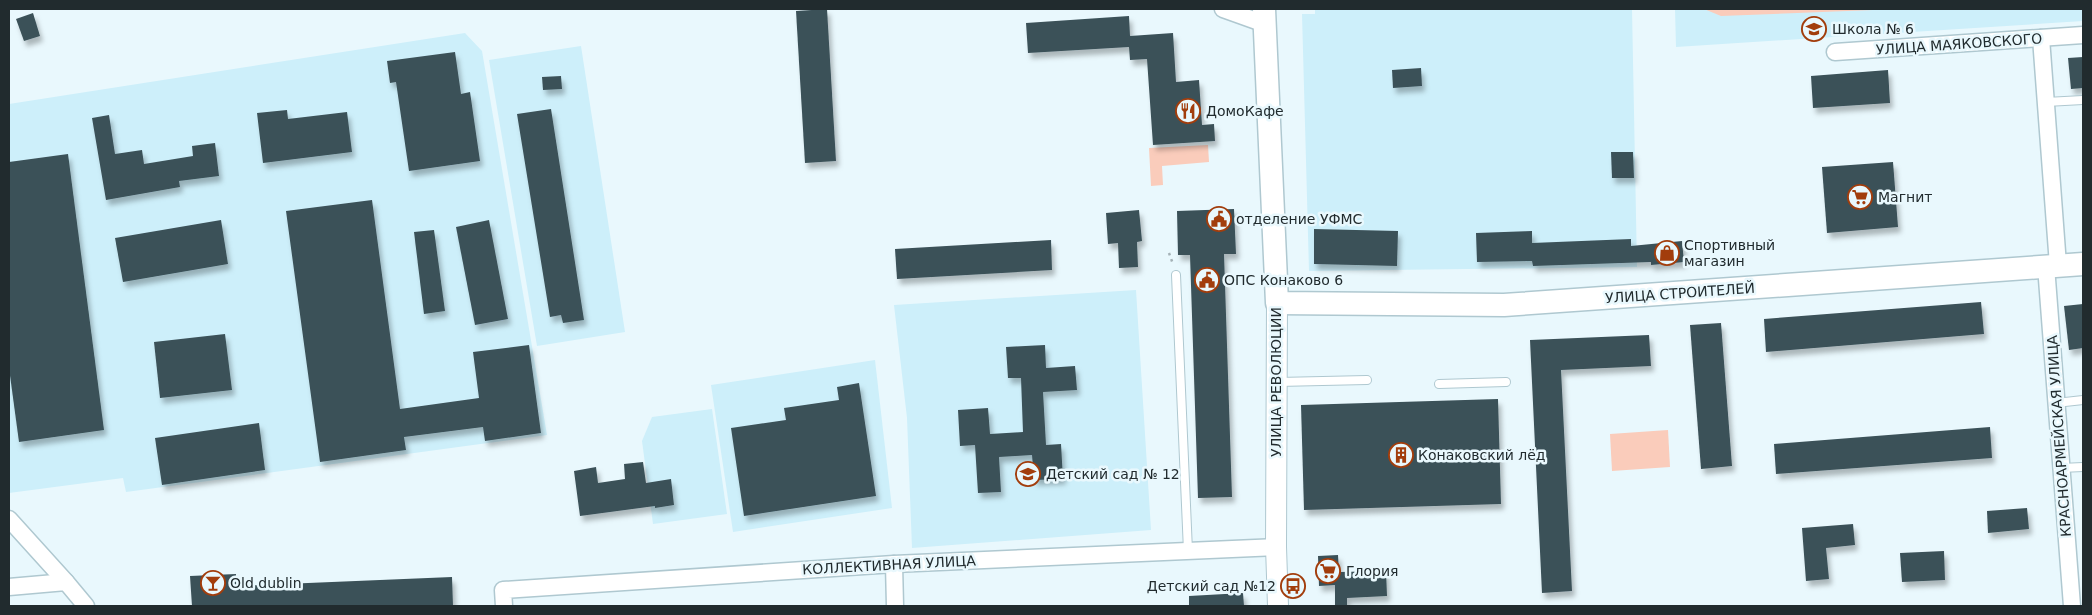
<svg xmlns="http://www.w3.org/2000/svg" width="2092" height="615" font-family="'DejaVu Sans',sans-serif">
<defs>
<filter id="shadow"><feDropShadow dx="3" dy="5.5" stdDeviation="2.5" flood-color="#0004"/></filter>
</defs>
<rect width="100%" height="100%" fill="#e9f8fd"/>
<g fill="#cdeffa">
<path d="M1315,9H1632L1637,267L1309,271L1302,14H1315Z"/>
<path d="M1675,9H2083V21L1676,47Z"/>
<path d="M465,33L482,51L547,435L126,492L123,478L9,493V104Z"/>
<path d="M581,46L625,332L537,346L489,60Z"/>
<path d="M1136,290L1151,530L912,548L907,418L894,305Z"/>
<path d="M875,360L892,508L733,532L711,385Z"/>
<path d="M712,409L727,514L653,524L642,441L652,417Z"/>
</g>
<g fill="#faccbb">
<path d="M1704,9H1898L1721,16Z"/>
<path d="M1208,145L1209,162L1162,166L1163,185L1151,186L1149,148Z"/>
<path d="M1668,430L1670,467L1612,471L1610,434Z"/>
</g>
<g fill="#3b5158" filter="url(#shadow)">
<path d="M827,9L836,161L805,163L796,11Z"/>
<path d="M33,13L40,36L24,41L16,19Z"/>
<path d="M1129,16L1130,36L1173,33L1176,82L1199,80L1202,125L1214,124L1215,141L1153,145L1147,59L1130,60L1129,47L1028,53L1026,23Z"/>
<path d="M455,52L461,94L470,92L480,161L409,171L396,82L390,83L387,61Z"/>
<path d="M2083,57V88L2071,89L2068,58Z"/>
<path d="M1421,68L1422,86L1393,88L1392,70Z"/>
<path d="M1888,70L1890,103L1813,108L1811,76Z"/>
<path d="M561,76L562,89L543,90L542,77Z"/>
<path d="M551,109L584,320L563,323L561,315L550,317L517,114Z"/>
<path d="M287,110L288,119L347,112L352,152L263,163L257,113Z"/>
<path d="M109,115L115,154L142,150L144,164L193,156L192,146L215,143L219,176L179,181L180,187L106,200L92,118Z"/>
<path d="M1611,152H1633L1634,178H1612Z"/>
<path d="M68,154L104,430L19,442L9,368V162Z"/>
<path d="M1893,162L1898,227L1827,233L1822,167Z"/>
<path d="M372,200L400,409L479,398L473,352L529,345L541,433L485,441L483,427L404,437L406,450L320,462L286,211Z"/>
<path d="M1234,209L1236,254H1224L1232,497L1198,498L1190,255H1178L1177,211Z"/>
<path d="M1139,210L1142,241L1137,242L1138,267L1119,268L1118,243L1108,244L1106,213Z"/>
<path d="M221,220L228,264L123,282L115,238Z"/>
<path d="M489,220L508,319L475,325L456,227Z"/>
<path d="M1314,229L1398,231L1397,266L1314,264Z"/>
<path d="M434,230L445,311L424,314L414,232Z"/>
<path d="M1532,231V243L1631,239V246L1682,241L1684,262L1651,265V262L1533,266L1532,261L1477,262L1476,233Z"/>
<path d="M1051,240L1052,270L897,279L895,249Z"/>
<path d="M1981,302L1984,334L1766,352L1764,319Z"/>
<path d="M2083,304V348L2069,350L2064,306Z"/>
<path d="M1721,323L1732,466L1701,469L1690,325Z"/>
<path d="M225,334L232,390L160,398L154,342Z"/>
<path d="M1649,335L1651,366L1561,370L1572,591L1542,593L1530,340Z"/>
<path d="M1045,345L1046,368L1075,366L1077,390L1043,392L1046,445L1061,444L1063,479L1034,480L1032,455L999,457L1001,492L978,493L975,445L960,446L958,410L988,408L990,434L1023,432L1021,378H1008L1006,347Z"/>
<path d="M859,383L876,496L744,516L731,428L786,420L784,408L839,400L837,387Z"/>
<path d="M1498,399L1501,504L1304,510L1301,405Z"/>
<path d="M259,423L265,470L162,485L155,438Z"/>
<path d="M1990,427L1992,458L1776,474L1774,444Z"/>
<path d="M643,462L646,483L671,479L674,505L655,508V506L580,516L574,471L596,467L598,483L625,479L624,464Z"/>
<path d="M2027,508L2029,529L1988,533L1987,511Z"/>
<path d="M1853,524L1855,545L1826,548L1829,579L1806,581L1802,528Z"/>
<path d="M1944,551L1945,580L1902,582L1900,553Z"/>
<path d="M1338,555L1339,572L1386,571L1387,596L1347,598V606H1335V585L1319,586L1318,556Z"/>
<path d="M236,574V586L452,577L453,606H192L190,576Z"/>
<path d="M1243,593L1244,606H1189V596Z"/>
</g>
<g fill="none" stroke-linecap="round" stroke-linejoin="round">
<defs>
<g id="service">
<path d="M2046,102L2083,100"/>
<path d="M1176,275L1188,551"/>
<path d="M1278,382L1367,380"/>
<path d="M1439,384L1506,382"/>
<path d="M2056,403L2083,400"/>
<path d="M2061,468L2083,467"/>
</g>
<g id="minor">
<path d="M1223,9L1265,24"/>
<path d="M2041,38L2058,265"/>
<path d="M1835,52L2083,35"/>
<path d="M2046,266L2072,606"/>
<path d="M9,519L66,582"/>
<path d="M894,564L895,606"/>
<path d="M9,587L66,582L86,606"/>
<path d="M504,606L503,590L894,564L1276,547"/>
</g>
<path id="tertiary" d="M1277,303L1276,547L1278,606"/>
<path id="secondary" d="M1264,9L1277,303L1504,305L2083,264"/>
</defs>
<use href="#service" stroke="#afc8d0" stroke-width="10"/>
<use href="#minor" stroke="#afc8d0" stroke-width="19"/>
<use href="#tertiary" stroke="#afc8d0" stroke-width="22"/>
<use href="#secondary" stroke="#afc8d0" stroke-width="25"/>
<path stroke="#a5b2b7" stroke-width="2.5" stroke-dasharray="2.5 4" stroke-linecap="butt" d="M1169,253L1173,264"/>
<use href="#service" stroke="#fff" stroke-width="8"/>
<use href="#minor" stroke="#fff" stroke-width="16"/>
<use href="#tertiary" stroke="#fff" stroke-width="20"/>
<use href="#secondary" stroke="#fff" stroke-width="22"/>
</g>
<defs>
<symbol id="school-ring" viewBox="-11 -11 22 22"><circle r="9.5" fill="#e9f8fd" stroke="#a23d0c" stroke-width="1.5"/><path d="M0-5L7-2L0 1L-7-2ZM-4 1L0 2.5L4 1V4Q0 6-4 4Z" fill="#a23d0c"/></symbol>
<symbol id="restaurant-ring" viewBox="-11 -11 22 22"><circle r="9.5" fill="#e9f8fd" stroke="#a23d0c" stroke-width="1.5"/><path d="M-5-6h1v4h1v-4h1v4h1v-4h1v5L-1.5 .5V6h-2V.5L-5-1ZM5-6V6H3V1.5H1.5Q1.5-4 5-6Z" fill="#a23d0c"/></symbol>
<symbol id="supermarket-ring" viewBox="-11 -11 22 22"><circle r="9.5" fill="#e9f8fd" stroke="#a23d0c" stroke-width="1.5"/><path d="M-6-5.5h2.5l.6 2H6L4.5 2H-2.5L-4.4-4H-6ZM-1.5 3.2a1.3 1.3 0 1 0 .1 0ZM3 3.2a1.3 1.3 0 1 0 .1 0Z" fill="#a23d0c"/></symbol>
<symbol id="civic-ring" viewBox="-11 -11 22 22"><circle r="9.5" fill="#e9f8fd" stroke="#a23d0c" stroke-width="1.5"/><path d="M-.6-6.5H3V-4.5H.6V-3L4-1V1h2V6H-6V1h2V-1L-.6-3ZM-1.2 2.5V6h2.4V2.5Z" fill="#a23d0c"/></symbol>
<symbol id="shop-ring" viewBox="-11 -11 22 22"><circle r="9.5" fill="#e9f8fd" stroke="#a23d0c" stroke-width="1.5"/><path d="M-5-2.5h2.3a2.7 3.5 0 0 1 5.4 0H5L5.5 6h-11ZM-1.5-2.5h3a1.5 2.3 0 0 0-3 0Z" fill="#a23d0c"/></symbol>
<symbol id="building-ring" viewBox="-11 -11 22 22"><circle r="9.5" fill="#e9f8fd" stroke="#a23d0c" stroke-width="1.5"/><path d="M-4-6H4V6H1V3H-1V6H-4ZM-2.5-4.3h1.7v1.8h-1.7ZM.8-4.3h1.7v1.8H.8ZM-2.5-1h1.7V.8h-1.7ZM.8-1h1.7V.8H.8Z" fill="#a23d0c"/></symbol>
<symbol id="bar-ring" viewBox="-11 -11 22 22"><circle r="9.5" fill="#e9f8fd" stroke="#a23d0c" stroke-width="1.5"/><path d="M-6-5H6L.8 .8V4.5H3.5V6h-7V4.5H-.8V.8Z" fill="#a23d0c"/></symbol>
<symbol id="bus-ring" viewBox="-11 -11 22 22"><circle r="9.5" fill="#e9f8fd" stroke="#a23d0c" stroke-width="1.5"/><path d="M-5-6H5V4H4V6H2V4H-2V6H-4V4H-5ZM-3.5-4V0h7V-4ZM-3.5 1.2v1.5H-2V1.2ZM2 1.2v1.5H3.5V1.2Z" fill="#a23d0c"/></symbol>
</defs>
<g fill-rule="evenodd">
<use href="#school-ring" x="1800" y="15" width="28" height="28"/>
<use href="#restaurant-ring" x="1174" y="97" width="28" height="28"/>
<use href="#supermarket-ring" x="1846" y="183" width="28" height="28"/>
<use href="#civic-ring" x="1205" y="205" width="28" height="28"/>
<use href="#shop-ring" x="1653" y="239" width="28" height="28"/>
<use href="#civic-ring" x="1193" y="266" width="28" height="28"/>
<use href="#building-ring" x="1387" y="441" width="28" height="28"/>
<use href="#school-ring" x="1014" y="460" width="28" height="28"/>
<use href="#supermarket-ring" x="1314" y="557" width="28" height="28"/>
<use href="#bar-ring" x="199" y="569" width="28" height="28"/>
<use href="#bus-ring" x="1279" y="572" width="28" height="28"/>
</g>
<g text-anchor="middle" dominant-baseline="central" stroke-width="5" stroke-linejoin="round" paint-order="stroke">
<g font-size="14" fill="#212b2e" stroke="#e9f8fd" text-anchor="start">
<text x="1832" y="29">Школа № 6</text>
<text x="1206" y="111">ДомоКафе</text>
<text x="1878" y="197">Магнит</text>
<text x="1236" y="219">отделение УФМС</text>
<text x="1684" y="245">Спортивный<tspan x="1684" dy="16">магазин</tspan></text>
<text x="1224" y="280">ОПС Конаково 6</text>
<text x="1418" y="455">Конаковский лёд</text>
<text x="1046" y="474">Детский сад № 12</text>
<text x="1346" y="571">Глория</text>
<text x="230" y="583">Old dublin</text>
<text x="1276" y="586" text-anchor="end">Детский сад №12</text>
</g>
<g font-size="14" fill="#212b2e" stroke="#e9f8fd">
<text transform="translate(1959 44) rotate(-4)">УЛИЦА МАЯКОВСКОГО</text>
<text transform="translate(1680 293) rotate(-4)">УЛИЦА СТРОИТЕЛЕЙ</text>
<text transform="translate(1276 382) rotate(-90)">УЛИЦА РЕВОЛЮЦИИ</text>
<text transform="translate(2059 436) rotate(-94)">КРАСНОАРМЕЙСКАЯ УЛИЦА</text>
<text transform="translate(889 565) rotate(-3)">КОЛЛЕКТИВНАЯ УЛИЦА</text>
</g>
</g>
<rect width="2092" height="615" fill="none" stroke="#212b2e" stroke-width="20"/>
</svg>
